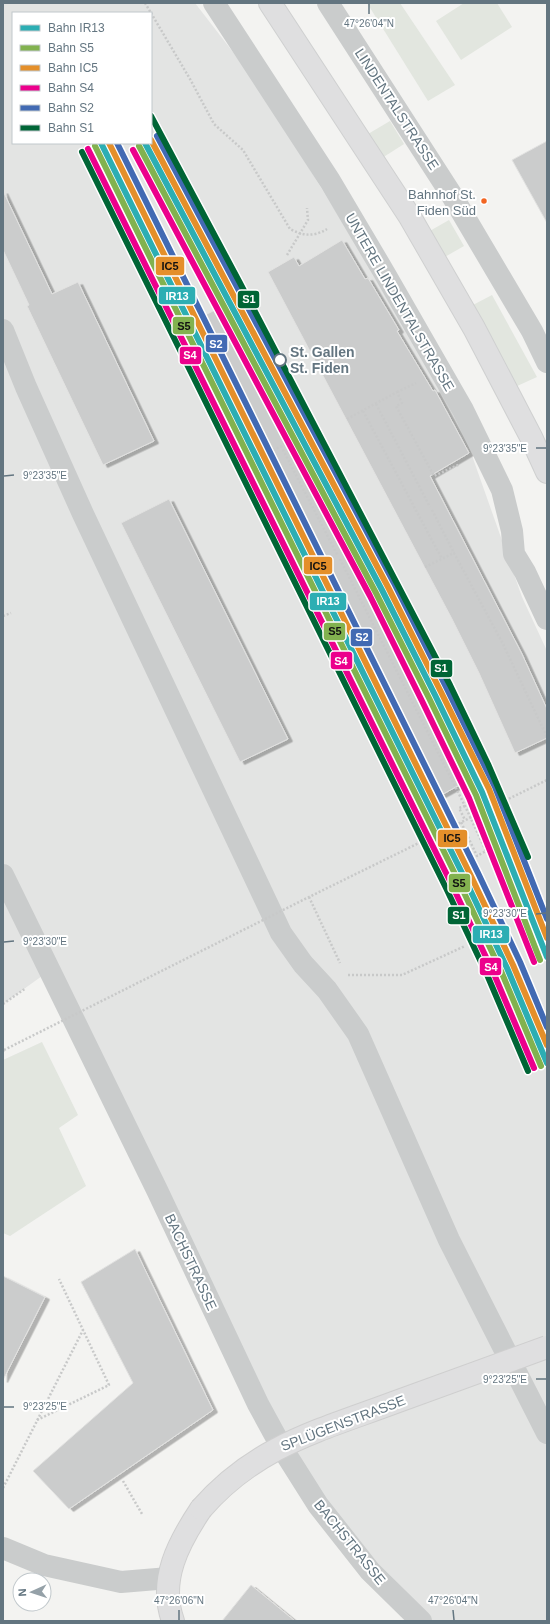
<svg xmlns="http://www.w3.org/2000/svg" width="550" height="1624" font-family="Helvetica,sans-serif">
<defs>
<filter id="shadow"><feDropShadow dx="4.5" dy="2.5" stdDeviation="0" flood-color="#0004"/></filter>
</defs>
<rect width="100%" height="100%" fill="#f3f3f1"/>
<path fill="#e3e4e3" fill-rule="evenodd" d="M3,3H195L253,78L452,399L522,597L547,651V1621H421L318,1505L49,971L3,1004ZM13,13H151V143H13Z"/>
<g fill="#e2e6df">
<path d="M367,3H400L455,85L428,101Z"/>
<path d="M464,3H497L512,27L461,60L436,21Z"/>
<path d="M390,121L404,144L382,158L368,134Z"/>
<path d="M449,220L464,246L443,258L428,232Z"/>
<path d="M492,295L537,377L515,387L471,306Z"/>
<path d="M42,1042L78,1115L59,1128L86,1186L10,1236L3,1233V1060Z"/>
</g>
<g fill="#cbcccc" stroke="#e2e2e1" filter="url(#shadow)">
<path d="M547,141V223L512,160Z"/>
<path d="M3,191L52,294L78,282L154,441L103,465L27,306L29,305L3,250Z"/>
<path d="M342,240L365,279L368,278L399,330L397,331L433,391L435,390L469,453L430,476L522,654L547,709V738L515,753L479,673L452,619L268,272L294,257L299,266Z"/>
<path d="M227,304L465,782L434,799L195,320Z"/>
<path d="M169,499L288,739L240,762L121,523Z"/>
<path d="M135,1249L213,1410L69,1509L33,1471L133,1383L81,1282Z"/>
<path d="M3,1276L45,1297L3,1380Z"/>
<path d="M251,1585L295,1621H222Z"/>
</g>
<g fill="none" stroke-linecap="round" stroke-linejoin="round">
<defs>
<path id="major" d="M173,1621C158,1580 179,1542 201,1509"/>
<path id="highway" d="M270,3L410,217L474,328L531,437L547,472"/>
</defs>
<use href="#major" stroke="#cfcfcf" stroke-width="24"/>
<use href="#highway" stroke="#cfd0d0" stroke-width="24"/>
<g stroke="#c8c9c9" stroke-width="2.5" stroke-dasharray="2 2" stroke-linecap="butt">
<path d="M145,3L151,13"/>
<path d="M151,13L190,79L214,124L243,150L290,229C303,236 314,237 327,229"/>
<path d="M287,255L308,220L307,208"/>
<path d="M397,392L416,383"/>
<path d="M376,404L430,507"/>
<path d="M363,411L442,559"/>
<path d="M347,419L397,392L402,403L396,406L434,476L460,464"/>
<path d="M281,446L338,556"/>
<path d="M266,454L297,438"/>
<path d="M432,510L454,553"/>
<path d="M340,559L465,806L486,851L477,856L461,822"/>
<path d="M425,567L454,553L503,644L547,737"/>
<path d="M3,616L11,613"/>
<path d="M465,806L459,808L465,820"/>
<path d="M309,897L340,963"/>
<path d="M348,975H402L465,946"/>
<path d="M3,1004L26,988"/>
<path d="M3,1051L4,1050"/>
<path d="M37,1420L109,1385L59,1279"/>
<path d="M123,1481L142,1514"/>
<path d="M3,1488L83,1330"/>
</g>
<g stroke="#cacccc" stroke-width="22">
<path d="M214,3L330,181L385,274L463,410L502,490L512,531L514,554L525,572L547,619"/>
<path d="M328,3L451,194L532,331L547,362"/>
<path d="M3,330L26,387L83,514L281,933L303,964L327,990L358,1034L449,1240L547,1433"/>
<path d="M3,875L157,1190L258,1404L282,1448L318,1505L370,1571L421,1621"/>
<path d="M3,1548L44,1565L121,1582L169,1578"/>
</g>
<use href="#major" stroke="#dfdfe0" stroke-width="22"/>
<use href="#highway" stroke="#dfdfe0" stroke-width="22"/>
<defs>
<path id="major-bridge" d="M201,1509C256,1446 318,1431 393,1403C444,1384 496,1366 547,1347"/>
</defs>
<use href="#major-bridge" stroke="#cfcfcf" stroke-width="24" stroke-linecap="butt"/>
<path stroke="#c8c9c9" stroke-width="2.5" stroke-dasharray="2 2" stroke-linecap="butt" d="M4,1050L309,897L547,780"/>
<use href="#major-bridge" stroke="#dfdfe0" stroke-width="22"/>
<defs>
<g id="rail-1">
<path d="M101,143L465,879L507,968L547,1063"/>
<path d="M145,143L382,590L435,695L482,792L547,957"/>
</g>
<g id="rail-2">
<path d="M95,146L459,882L501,971L541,1066"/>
<path d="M139,146L376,593L429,698L476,795L540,960"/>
</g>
<g id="rail-3">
<path d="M151,140L388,587L441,692L489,789L547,938"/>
<path d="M109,143L471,876L513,965L547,1045"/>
</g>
<g id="rail-4">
<path d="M88,149L452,885L494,974L534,1068"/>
<path d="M133,150L370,596L422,701L469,798L534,962"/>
</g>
<g id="rail-5">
<path d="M157,136L394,583L447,689L495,787L547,919"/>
<path d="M117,143L478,873L520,962L547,1027"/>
</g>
<g id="rail-6">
<path d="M151,116L240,283L450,685L488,764L528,857"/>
<path d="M82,152L446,888L488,977L528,1071"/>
</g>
</defs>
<use href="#rail-1" stroke="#fff" stroke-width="9"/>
<use href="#rail-2" stroke="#fff" stroke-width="9"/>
<use href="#rail-3" stroke="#fff" stroke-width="9"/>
<use href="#rail-4" stroke="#fff" stroke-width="9"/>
<use href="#rail-5" stroke="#fff" stroke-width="9"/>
<use href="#rail-6" stroke="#fff" stroke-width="9"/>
<use href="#rail-1" stroke="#2caeb3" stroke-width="6"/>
<use href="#rail-2" stroke="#82b24f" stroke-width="6"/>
<use href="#rail-3" stroke="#e48f2a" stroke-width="6"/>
<use href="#rail-4" stroke="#ec008c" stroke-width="6"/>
<use href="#rail-5" stroke="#426ab3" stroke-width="6"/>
<use href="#rail-6" stroke="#006536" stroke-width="6"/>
</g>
<path fill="none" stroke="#637580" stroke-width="1.5" d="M369,4V14M536,448H546M4,476L14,475M536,914L546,913M4,942L14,941M536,1379H546M4,1407H14M179,1610V1620M453,1610L454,1620"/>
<circle fill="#f26522" stroke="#fff" stroke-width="1.5" cx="484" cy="201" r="3.5"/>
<circle fill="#fff" stroke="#637580" stroke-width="2" cx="280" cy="360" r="6"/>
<g text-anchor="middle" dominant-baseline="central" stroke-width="4" stroke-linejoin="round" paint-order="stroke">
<g font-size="13" fill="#637580" stroke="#fff" text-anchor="end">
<text x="476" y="194">Bahnhof St.<tspan x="476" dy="16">Fiden Süd</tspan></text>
</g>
<g font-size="14" fill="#637580" stroke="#fff">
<text transform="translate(397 109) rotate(57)">LINDENTALSTRASSE</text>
<text transform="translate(400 302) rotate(60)">UNTERE LINDENTALSTRASSE</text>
<text transform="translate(191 1262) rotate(65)">BACHSTRASSE</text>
<text transform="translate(343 1423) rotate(-21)">SPLÜGENSTRASSE</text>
<text transform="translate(350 1542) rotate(51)">BACHSTRASSE</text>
</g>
<g font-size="14" font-weight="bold" fill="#637580" stroke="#fff" text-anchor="start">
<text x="290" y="352">St. Gallen<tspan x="290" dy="16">St. Fiden</tspan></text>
</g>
</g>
<g font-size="10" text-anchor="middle" fill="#637580" stroke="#fff" stroke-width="4" stroke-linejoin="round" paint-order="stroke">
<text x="369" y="27">47°26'04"N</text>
<text x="505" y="452">9°23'35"E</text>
<text x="45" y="479">9°23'35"E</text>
<text x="505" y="917">9°23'30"E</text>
<text x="45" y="945">9°23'30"E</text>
<text x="505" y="1383">9°23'25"E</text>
<text x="45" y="1410">9°23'25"E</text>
<text x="179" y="1604">47°26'06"N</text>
<text x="453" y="1604">47°26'04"N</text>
</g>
<g stroke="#fff" stroke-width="1.5">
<rect x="155" y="256" width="30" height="20" rx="4" fill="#e48f2a"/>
<rect x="158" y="286" width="38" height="19" rx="4" fill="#2caeb3"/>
<rect x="237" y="290" width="23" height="19" rx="4" fill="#006536"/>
<rect x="172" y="316" width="23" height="19" rx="4" fill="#82b24f"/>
<rect x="205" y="334" width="23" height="19" rx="4" fill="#426ab3"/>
<rect x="179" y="346" width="23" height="19" rx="4" fill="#ec008c"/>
<rect x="303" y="556" width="30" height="19" rx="4" fill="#e48f2a"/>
<rect x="309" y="592" width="38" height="19" rx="4" fill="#2caeb3"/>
<rect x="323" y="622" width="23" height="19" rx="4" fill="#82b24f"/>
<rect x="350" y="628" width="23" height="19" rx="4" fill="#426ab3"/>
<rect x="330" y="651" width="23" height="19" rx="4" fill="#ec008c"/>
<rect x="430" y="659" width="23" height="19" rx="4" fill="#006536"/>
<rect x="437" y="829" width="31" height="19" rx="4" fill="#e48f2a"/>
<rect x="448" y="873" width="23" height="20" rx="4" fill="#82b24f"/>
<rect x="447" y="906" width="23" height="19" rx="4" fill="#006536"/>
<rect x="472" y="925" width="38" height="19" rx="4" fill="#2caeb3"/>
<rect x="479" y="957" width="23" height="19" rx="4" fill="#ec008c"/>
</g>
<g font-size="11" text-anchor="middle" font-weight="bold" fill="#fff">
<text x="177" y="300">IR13</text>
<text x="249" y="303">S1</text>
<text x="216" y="348">S2</text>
<text x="190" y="359">S4</text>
<text x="328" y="605">IR13</text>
<text x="362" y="641">S2</text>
<text x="341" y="665">S4</text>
<text x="441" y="672">S1</text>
<text x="459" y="919">S1</text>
<text x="491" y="938">IR13</text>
<text x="491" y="971">S4</text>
</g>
<g font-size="11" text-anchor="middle" font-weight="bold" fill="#111">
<text x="170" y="270">IC5</text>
<text x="184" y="330">S5</text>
<text x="318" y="570">IC5</text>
<text x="335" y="635">S5</text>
<text x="452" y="842">IC5</text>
<text x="459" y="887">S5</text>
</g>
<rect width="550" height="1624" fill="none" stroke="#637580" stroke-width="8"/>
<rect x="12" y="12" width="140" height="132" fill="#ffffff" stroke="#c1c8cc"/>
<rect x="20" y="25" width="20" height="6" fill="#2caeb3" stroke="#c1c8cc"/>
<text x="48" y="32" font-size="12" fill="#637580">Bahn IR13</text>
<rect x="20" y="45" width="20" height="6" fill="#82b24f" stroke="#c1c8cc"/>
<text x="48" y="52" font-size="12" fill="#637580">Bahn S5</text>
<rect x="20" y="65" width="20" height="6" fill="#e48f2a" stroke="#c1c8cc"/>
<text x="48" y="72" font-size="12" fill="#637580">Bahn IC5</text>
<rect x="20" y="85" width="20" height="6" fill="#ec008c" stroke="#c1c8cc"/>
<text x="48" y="92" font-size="12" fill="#637580">Bahn S4</text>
<rect x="20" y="105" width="20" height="6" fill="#426ab3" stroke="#c1c8cc"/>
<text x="48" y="112" font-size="12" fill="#637580">Bahn S2</text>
<rect x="20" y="125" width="20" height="6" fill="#006536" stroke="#c1c8cc"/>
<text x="48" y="132" font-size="12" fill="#637580">Bahn S1</text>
<g transform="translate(32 1592) rotate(267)"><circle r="19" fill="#ffffff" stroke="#c1c8cc"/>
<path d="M0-3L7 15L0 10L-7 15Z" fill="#95a1a8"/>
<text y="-6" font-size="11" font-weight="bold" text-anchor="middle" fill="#637580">N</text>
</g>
</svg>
